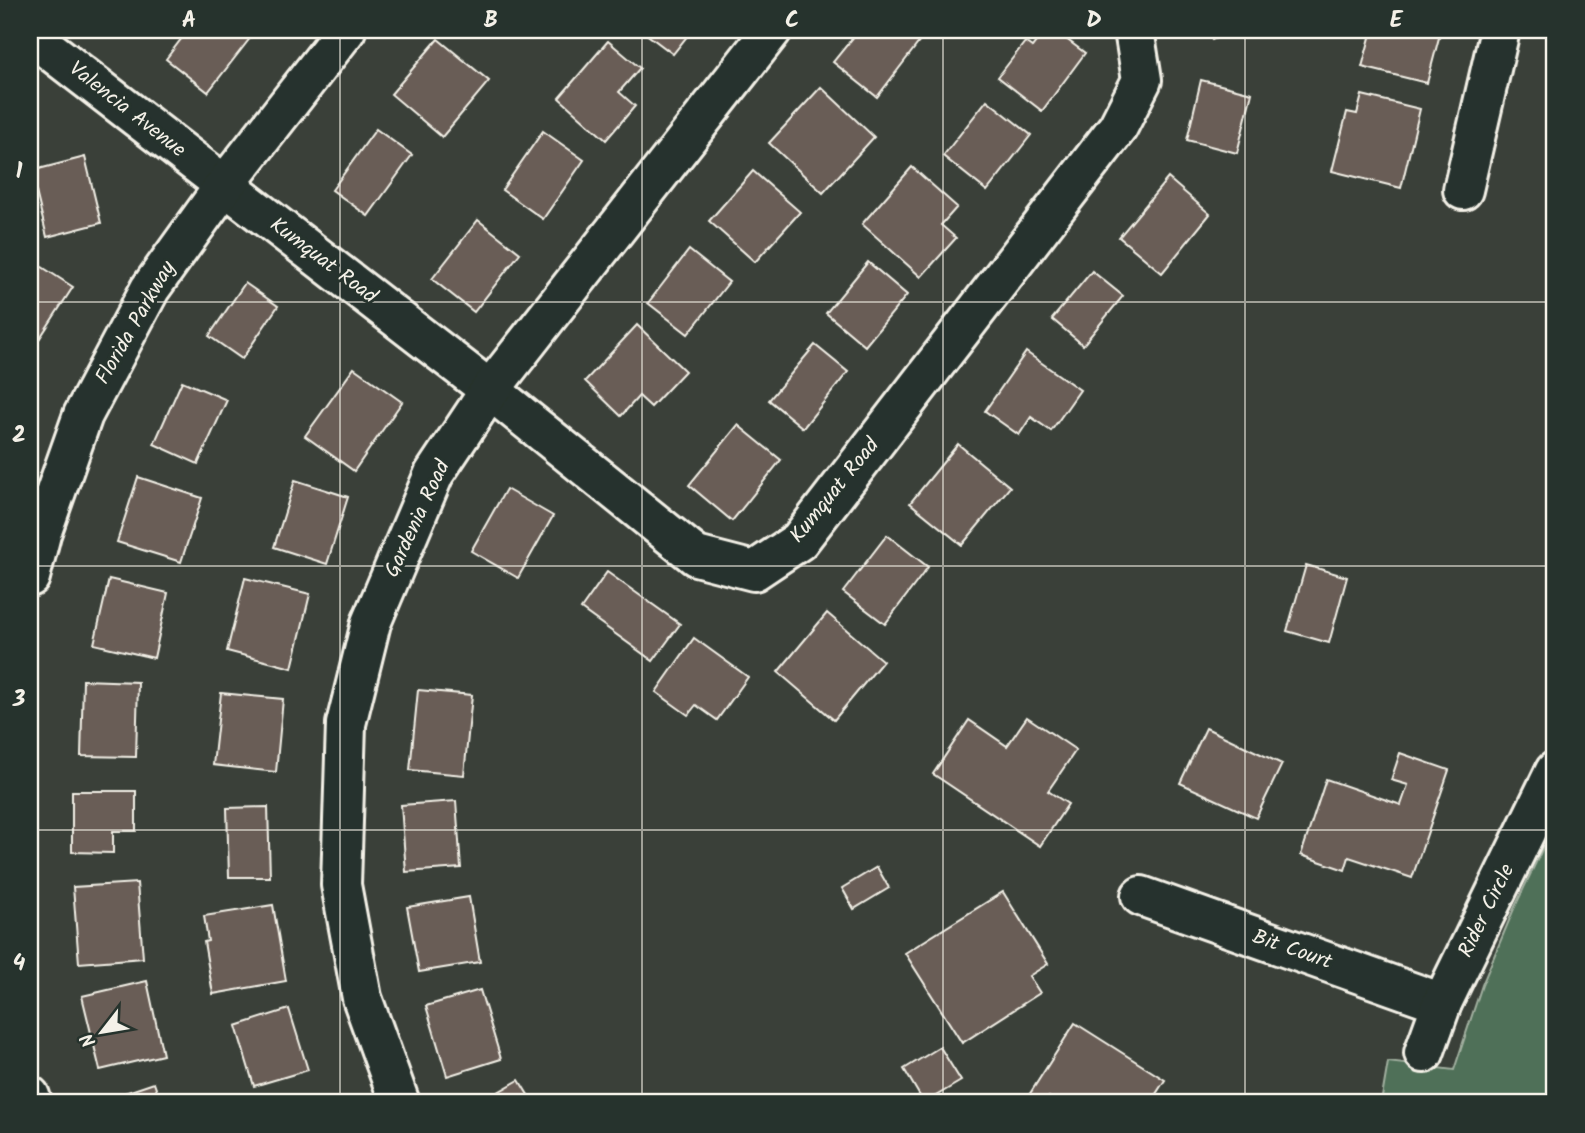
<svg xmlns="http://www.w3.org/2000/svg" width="1585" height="1133" font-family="Kalam,sans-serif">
<rect width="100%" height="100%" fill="#3a4039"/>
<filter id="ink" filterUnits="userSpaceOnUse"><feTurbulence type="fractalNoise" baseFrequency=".0143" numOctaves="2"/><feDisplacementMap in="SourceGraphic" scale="14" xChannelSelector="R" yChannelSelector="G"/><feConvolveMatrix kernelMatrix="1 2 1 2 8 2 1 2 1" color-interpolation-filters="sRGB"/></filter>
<g filter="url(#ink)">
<path fill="#4f6f58" stroke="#a2b0a0" stroke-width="2" d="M1555,822V1103H1381L1388,1062L1454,1070L1482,985L1513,911Z"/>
<g fill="#695d56" stroke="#f4f1e8" stroke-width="2">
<path d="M188,30H242L251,37L208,92L166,59Z"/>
<path d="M641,30H692L673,54Z"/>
<path d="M859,30H914L923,37L877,97L833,62Z"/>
<path d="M1045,30H1054L1085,53L1042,111L998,77L1025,42L1032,47Z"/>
<path d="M1207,30H1234L1212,40Z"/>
<path d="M1372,30H1441L1427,83L1362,67Z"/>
<path d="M438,39L489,81L442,137L391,94Z"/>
<path d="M608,41L640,68L619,92L635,106L606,140L559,98Z"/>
<path d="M1201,80L1252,93L1237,153L1187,140Z"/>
<path d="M821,87L874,137L823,193L769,143Z"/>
<path d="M1362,95L1420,109L1401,188L1332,171L1347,112L1357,114Z"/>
<path d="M987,100L1031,135L987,191L943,156Z"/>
<path d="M376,129L412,155L368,216L332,190Z"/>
<path d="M543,131L584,160L543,219L502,190Z"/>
<path d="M85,157L101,223L47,237L31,171Z"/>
<path d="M912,167L957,207L941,225L956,238L921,277L862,224Z"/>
<path d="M753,171L800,212L755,262L709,221Z"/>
<path d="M1168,178L1210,214L1162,273L1119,237Z"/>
<path d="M478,220L520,253L474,312L432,279Z"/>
<path d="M689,250L729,282L688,334L648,303Z"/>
<path d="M868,262L907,295L865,346L826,313Z"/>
<path d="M36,263L73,287L34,347L30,344V273Z"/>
<path d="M1092,271L1123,296L1083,345L1052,319Z"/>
<path d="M245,283L278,306L242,359L209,336Z"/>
<path d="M637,325L685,371L651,407L639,396L621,416L585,381Z"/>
<path d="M815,345L848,372L803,428L769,400Z"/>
<path d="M1026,352L1080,390L1051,431L1031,417L1019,435L985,411Z"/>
<path d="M354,368L402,402L354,471L305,436Z"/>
<path d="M182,381L227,400L198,464L154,444Z"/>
<path d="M738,425L781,460L732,521L689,485Z"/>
<path d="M958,444L1010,487L962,545L910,503Z"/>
<path d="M138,477L202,498L181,562L117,542Z"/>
<path d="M295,480L348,497L327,564L274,547Z"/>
<path d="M506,489L553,516L518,578L471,551Z"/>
<path d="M887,535L928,567L885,624L843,592Z"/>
<path d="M1306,565L1347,577L1329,643L1287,631Z"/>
<path d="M607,572L680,624L653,661L581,609Z"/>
<path d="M245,578L310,594L292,668L227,651Z"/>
<path d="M109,579L168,593L154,658L94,644Z"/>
<path d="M827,613L883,661L834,720L778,672Z"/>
<path d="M694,638L748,677L717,720L696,705L688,715L656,692Z"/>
<path d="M83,680L138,682L136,757L81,756Z"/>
<path d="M418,690L472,695L464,775L410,770Z"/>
<path d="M221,693L283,699L276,772L213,765Z"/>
<path d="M1027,717L1076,750L1048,791L1068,804L1040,846L933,774L969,720L1007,746Z"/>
<path d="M1206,728L1282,764L1256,818L1180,783Z"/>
<path d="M1400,753L1449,770L1412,878L1349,857L1345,870L1301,855L1326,779L1401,805L1408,785L1391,780Z"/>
<path d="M72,791H136V831H113V853L72,852Z"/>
<path d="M456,801L461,868L406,872L401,805Z"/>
<path d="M268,807L270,877H229L227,808Z"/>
<path d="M877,867L889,888L854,909L842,888Z"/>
<path d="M137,883L143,958L79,963L73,887Z"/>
<path d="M1003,892L1048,964L1029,976L1040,993L962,1043L905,953Z"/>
<path d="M469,897L480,962L419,972L407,907Z"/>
<path d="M273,905L286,981L213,994L204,942L208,941L204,916Z"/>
<path d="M147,981L163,1055L100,1070L82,996Z"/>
<path d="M480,990L501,1059L447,1076L426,1006Z"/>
<path d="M289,1009L308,1070L254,1086L236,1026Z"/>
<path d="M1075,1023L1165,1080L1150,1103H1059L1049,1097L1045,1103H1024Z"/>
<path d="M940,1047L961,1081L924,1103L904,1069Z"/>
<path d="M519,1080L533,1103H479Z"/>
<path d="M154,1083L161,1103H108L107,1099Z"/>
</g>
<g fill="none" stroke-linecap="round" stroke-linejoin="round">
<defs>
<g id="minor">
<path d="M30,35L490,390L696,556L754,571L799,541L1118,127L1142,80L1134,30"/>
<path d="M1463,190L1500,30"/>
<path d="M30,577L41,534L83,415L150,289L224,186L346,30"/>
<path d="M1141,896L1442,1003"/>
<path d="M1424,1053L1442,1003L1555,771"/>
<path d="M30,1096L32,1103"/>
<path d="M400,1103L362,998L341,885L346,724L371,623L434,474L490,390L772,30"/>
</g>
</defs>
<use href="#minor" stroke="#f4f1e8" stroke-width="44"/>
<use href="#minor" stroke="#26332d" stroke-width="38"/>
</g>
</g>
<path fill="none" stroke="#f4f1e8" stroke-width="2" stroke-opacity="0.55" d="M340,30V1103M642,30V1103M943,30V1103M1245,30V1103M30,302H1555M30,566H1555M30,830H1555"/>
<g text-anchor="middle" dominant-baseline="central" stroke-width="6" stroke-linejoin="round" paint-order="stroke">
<g font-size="21" fill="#f4f1e8" stroke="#26332d">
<text transform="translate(127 110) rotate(38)">Valencia Avenue</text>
<text transform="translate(323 261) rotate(37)">Kumquat Road</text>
<text transform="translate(136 323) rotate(-60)">Florida Parkway</text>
<text transform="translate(835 491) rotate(-51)">Kumquat Road</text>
<text transform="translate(418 519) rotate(-65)">Gardenia Road</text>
<text transform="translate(1487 911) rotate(-64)">Rider Circle</text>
<text transform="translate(1292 950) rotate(19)">Bit Court</text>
</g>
</g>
<rect width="1585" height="1133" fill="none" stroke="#26332d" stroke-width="77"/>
<g transform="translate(102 1032) rotate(239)" stroke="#26332d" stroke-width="5" paint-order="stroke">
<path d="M0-5L12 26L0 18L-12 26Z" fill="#f4f1e8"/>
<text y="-10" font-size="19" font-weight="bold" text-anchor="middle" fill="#f4f1e8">N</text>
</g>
<rect x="38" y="38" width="1508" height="1056" fill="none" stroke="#f4f1e8" stroke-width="2.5"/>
<g font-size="23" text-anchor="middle" font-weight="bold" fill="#f4f1e8">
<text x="189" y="27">A</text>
<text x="491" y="27">B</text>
<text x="792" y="27">C</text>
<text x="1094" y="27">D</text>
<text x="1396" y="27">E</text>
<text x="19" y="178">1</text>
<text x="19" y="442">2</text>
<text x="19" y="706">3</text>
<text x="19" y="970">4</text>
</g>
</svg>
